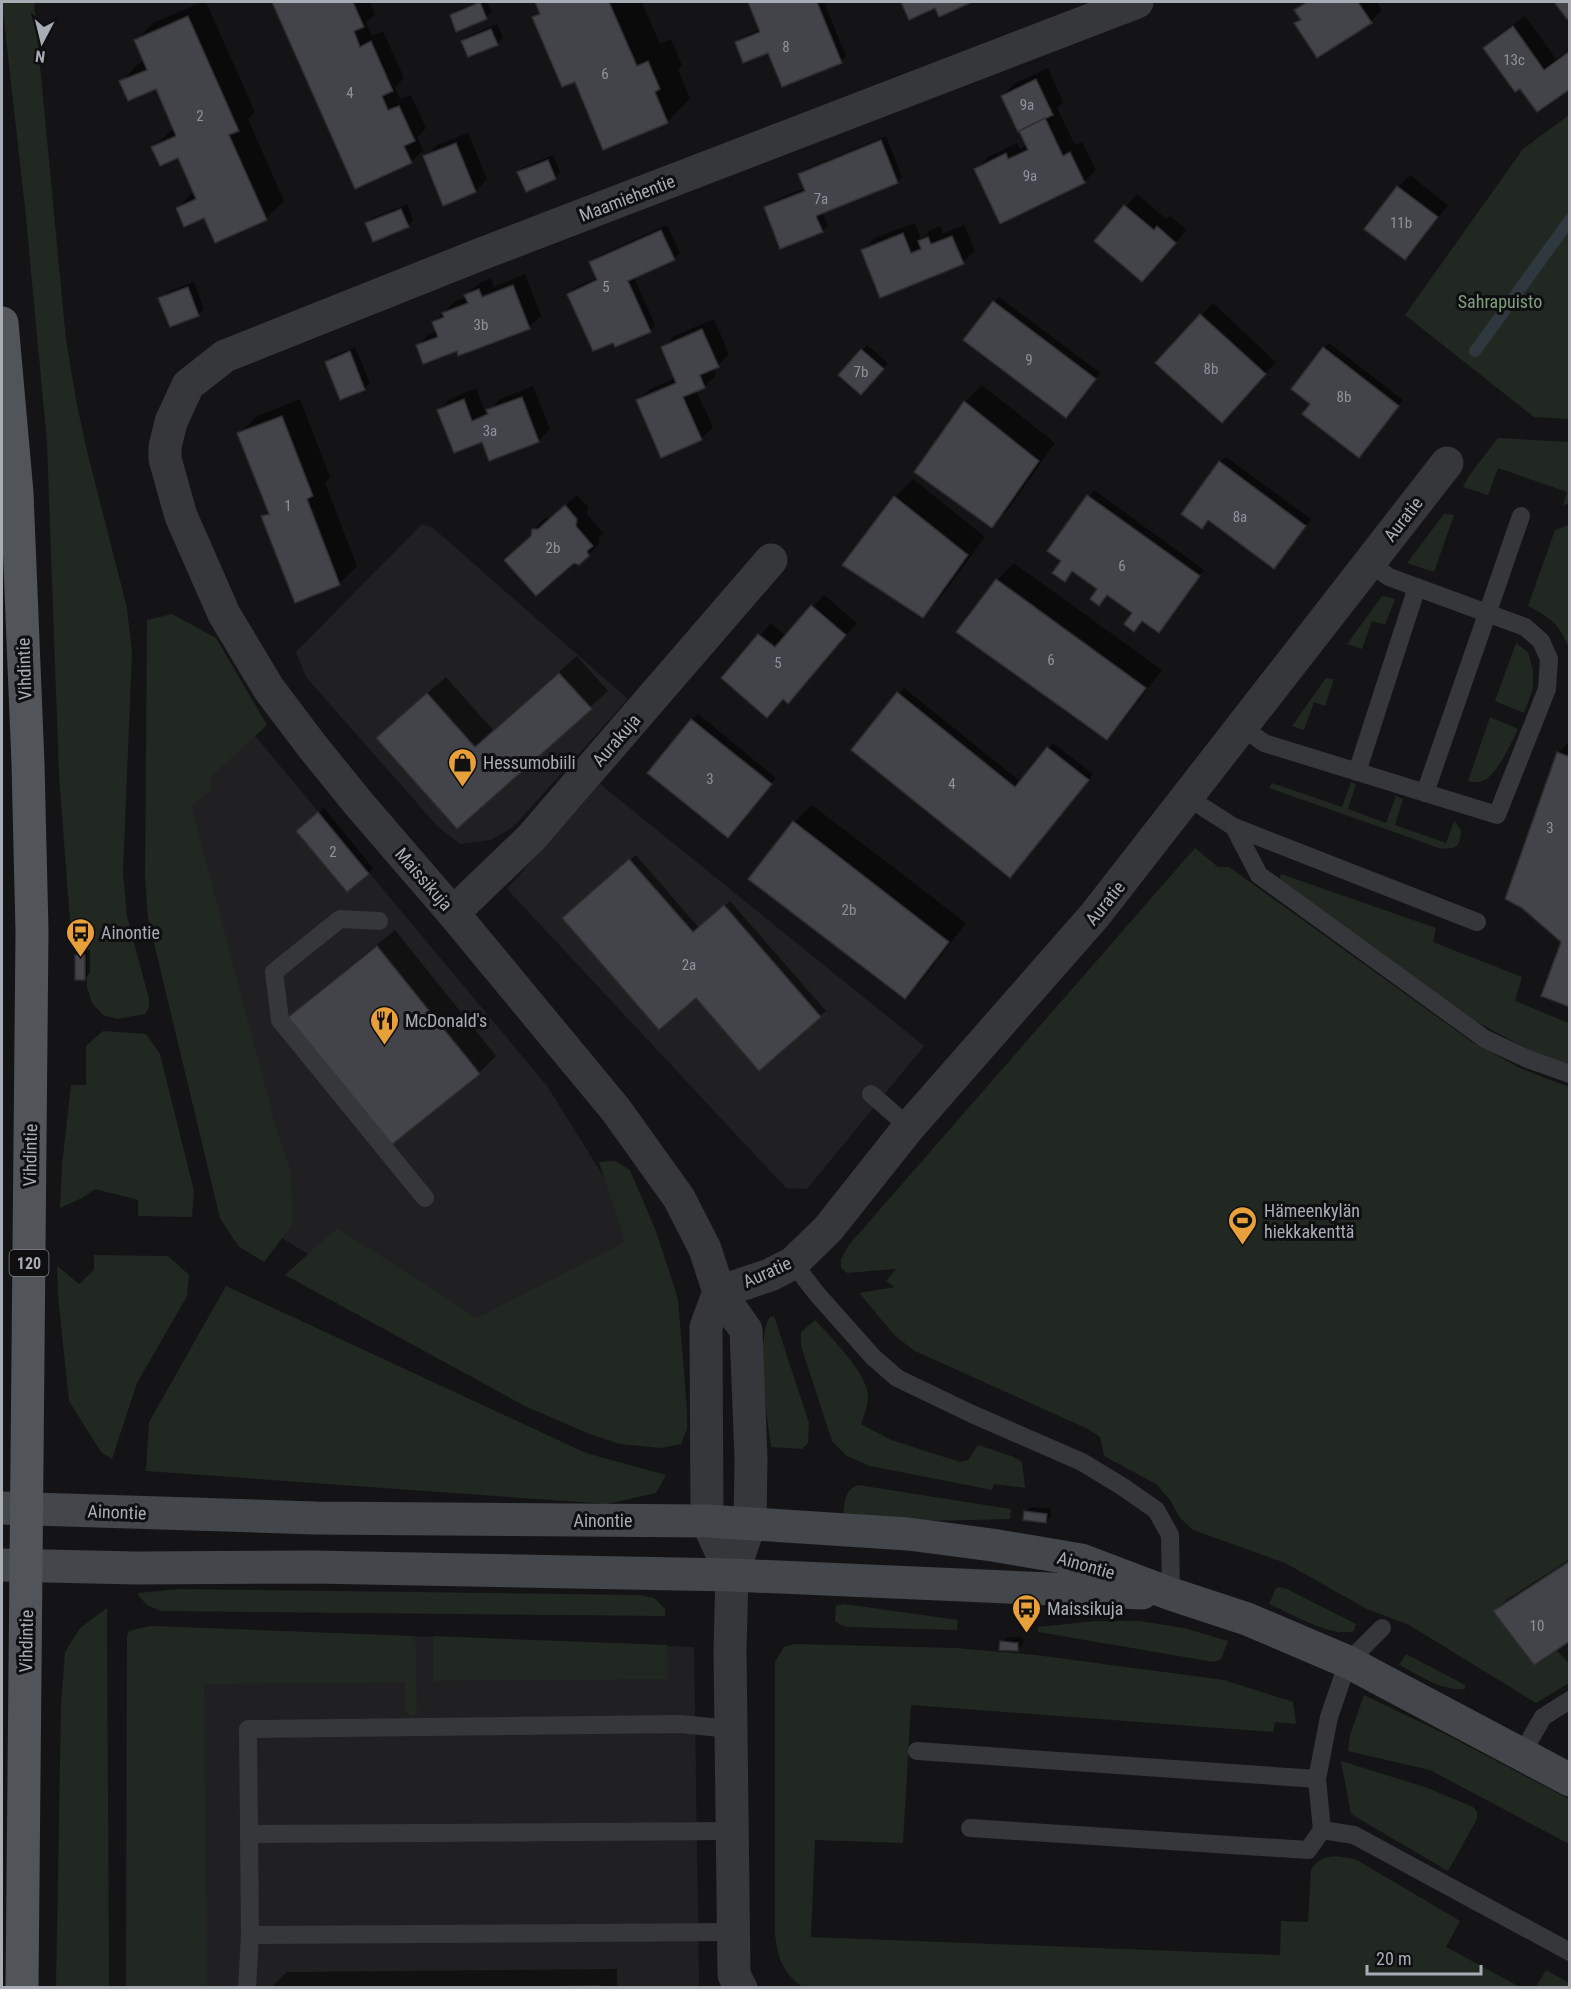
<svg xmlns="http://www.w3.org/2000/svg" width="1571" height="1989" font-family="'Roboto Condensed',sans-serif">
<rect width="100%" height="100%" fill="#141416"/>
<g fill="#202023">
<path d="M422,524L433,528L628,699L513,827L491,840L460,844L438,827L306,677L296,652Z"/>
<path d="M161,623L547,1086L620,1203L656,1317L555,1404L275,1234L162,870Z"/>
<path d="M600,784L924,1046L807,1189L786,1188L507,889Z"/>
<path d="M150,1626L694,1647L699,1987H135L129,1631Z"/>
</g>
<g fill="#202821">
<path d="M2,2H34L66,340L77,405L87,451L127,608L132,653L123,873L127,916L149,999V1007L145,1014L117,1019L103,1015L92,1003L87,987V949L72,948L59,775L47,443L26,217Z"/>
<path d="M1569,115V419L1534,417L1405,315L1523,149Z"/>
<path d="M1498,438L1569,442V504L1563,505L1567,492L1498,468L1488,495L1463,487L1468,477Z"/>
<path d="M1444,514L1454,515L1434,572L1407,563Z"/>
<path d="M1569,525H1570L1569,648C1559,624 1551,618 1528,606L1555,530Z"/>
<path d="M1382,596L1395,599L1385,625L1372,621L1362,649L1347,644Z"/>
<path d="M172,614L216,638L267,725L210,778L211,790L191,805L276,1128L290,1168L293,1224L264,1262L238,1246L220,1218L148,918L145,879L147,620Z"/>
<path d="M1516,643L1528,652L1533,670V688L1524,713L1495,701Z"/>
<path d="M1326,678L1334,679L1325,706L1314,702L1304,730L1292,726Z"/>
<path d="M1490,717L1518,729C1511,743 1497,776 1482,781C1477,783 1473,782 1468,781Z"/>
<path d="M1351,782L1356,784L1348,809L1386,823L1396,796L1403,799L1395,825L1446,843L1454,821L1461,830C1460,847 1457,850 1439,848L1269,788L1272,783L1342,807Z"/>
<path d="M1195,848L1218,867H1229L1472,1042L1522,1069L1569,1087V1561L1493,1611L1533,1665L1556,1650L1569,1663V1683L1536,1703L1409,1625L1367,1609L1285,1563L1193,1530L1180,1518L1170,1500L1156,1484L1104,1456L1100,1437L1088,1429L915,1351L895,1336L859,1293L895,1287L886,1281L896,1269L847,1273L841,1268V1259L848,1246Z"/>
<path d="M1281,874L1436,928L1433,942L1522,977L1515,1001L1569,1023V1067L1544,1058L1458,1012L1279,882Z"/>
<path d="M103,1031L146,1034L160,1054L194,1191L192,1217L138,1216V1200L95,1189L82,1198L60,1208L62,1165L71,1085H86V1046Z"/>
<path d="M615,1161L630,1170L656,1231L678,1299L687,1409V1429L681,1444L661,1448L620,1444L587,1433L525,1406L285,1275L337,1228L477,1318L625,1242L599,1162Z"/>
<path d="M94,1255L168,1256L189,1275L187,1296L137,1383L112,1459L101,1452L69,1401L58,1296L57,1266L79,1284L94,1270Z"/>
<path d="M226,1286L586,1453L666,1475L656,1493L607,1504L146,1471L149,1422Z"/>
<path d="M774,1316L809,1423L808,1443L802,1449L771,1447C767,1416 756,1345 769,1318Z"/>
<path d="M815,1320C830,1336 869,1375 868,1397C868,1406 864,1415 861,1424L891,1440L960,1462L968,1460L978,1445L1014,1457L1022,1462L1025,1488L994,1484L992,1490L870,1466L847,1456L832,1441L801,1346V1332Z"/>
<path d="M858,1485L1011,1509L1010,1519L882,1522L843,1518C845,1504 843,1491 858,1485Z"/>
<path d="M1278,1587L1287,1589L1356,1624L1354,1631C1331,1638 1291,1613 1269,1604L1275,1590Z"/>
<path d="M178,1589L639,1595L654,1598L665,1609V1616L161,1611L147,1605L138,1595L139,1593Z"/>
<path d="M844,1604L958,1620L957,1630L848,1627L841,1625L835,1621L836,1606Z"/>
<path d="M107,1608L109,1987H56L61,1706L65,1652L80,1628Z"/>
<path d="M1095,1621H1139L1184,1628L1228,1641L1221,1659L1214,1662L1038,1632V1627Z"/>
<path d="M150,1626L412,1636L416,1644L417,1712L413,1716L406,1713L405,1682L204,1684L207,1987H126L127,1637L129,1631Z"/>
<path d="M433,1636L667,1645L668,1679L433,1681Z"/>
<path d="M795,1644L956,1648L1036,1655L1224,1680L1293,1702L1296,1724L1275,1722L1273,1732L911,1705L903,1843L815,1840L811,1937L1280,1955L1281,1921L1308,1922L1311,1870C1322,1852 1339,1855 1357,1860L1460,1921L1446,1947L1520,1987H802C782,1971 778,1959 775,1934V1662L784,1647Z"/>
<path d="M1406,1654L1465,1685V1689C1441,1691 1419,1675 1399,1665Z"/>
<path d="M1364,1695L1445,1734L1569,1799V1844L1430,1770L1348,1751L1350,1735Z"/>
<path d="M1341,1761L1425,1787L1473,1807L1477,1812V1819L1448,1871L1351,1814Z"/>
<path d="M1546,1970L1569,1983V1987H1523H1536Z"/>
</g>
<g fill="#0007">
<path d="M202,2H206L255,112L248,119L284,201L266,218L205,216L177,208L194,191L178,156L153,147L174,128L156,87L121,82L138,64L145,61L136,41L153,23Z"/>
<path d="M274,2H370L375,14L366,22L372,36L383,31L404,78L395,87L400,99L411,95L426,128L417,137L423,150L411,162L356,187Z"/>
<path d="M477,2H487L492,12L486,17L451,15L457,10Z"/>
<path d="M537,2H642L660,44L671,39L682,65L678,69L690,99L667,122L575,80L534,18L541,11Z"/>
<path d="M749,2H824L846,56L841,62L769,51L736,42L742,37L761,29Z"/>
<path d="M903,2H969L940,15L936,6L910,18Z"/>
<path d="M1305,2H1377L1382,10L1371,21L1296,23L1302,18L1296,10Z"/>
<path d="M1525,16L1556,59L1570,50V87H1521L1485,48L1496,37Z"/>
<path d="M497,24L503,38L497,44L469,55L463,41L468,36Z"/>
<path d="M1048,68L1063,102L1057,108L1075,145L1082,142L1096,170L1084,182L976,169L988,157L1017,143L1020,149L1027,145L1002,96L1014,84Z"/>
<path d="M468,133L487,179L476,191L425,157L437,145Z"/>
<path d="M886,136L902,177L897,182L822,212L828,226L822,231L765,208L771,202L805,188L800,174L805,169Z"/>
<path d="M553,155L560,172L555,178L519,173L524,167Z"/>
<path d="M1410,175L1448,205L1416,247L1405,258L1398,187Z"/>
<path d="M1137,194L1166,219L1170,216L1187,230L1142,280L1096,241Z"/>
<path d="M407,204L413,220L408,226L367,224L372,218Z"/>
<path d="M915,223L921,239L931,230L940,226L943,234L964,225L975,251L963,262L863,250L875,238Z"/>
<path d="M667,225L680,253L674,258L634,277L655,325L650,331L569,294L574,288L597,278L591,263L596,257Z"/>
<path d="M525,274L541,316L529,327L457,349L417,346L429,334L437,331L434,322L455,301L467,297L466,295L478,284L491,278L494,287Z"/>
<path d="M194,282L204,309L199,314L171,325L160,299L166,293Z"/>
<path d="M999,297L1100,373L1071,411L994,302Z"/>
<path d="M1213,303L1276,362L1233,409L1157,363Z"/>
<path d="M714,319L729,354L718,366L713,368L716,375L704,387L696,390L713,427L701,439L638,401L650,389L675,378L663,348L674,336Z"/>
<path d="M1329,343L1403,400L1365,451L1312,404L1324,348Z"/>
<path d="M867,345L888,363L867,387L862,350Z"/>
<path d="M355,347L370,383L364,389L326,362L332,356Z"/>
<path d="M982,385L1055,443L1009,508L992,526L965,402Z"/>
<path d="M533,386L550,429L538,441L482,440L439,410L450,399L476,388L484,410L492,407L500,399Z"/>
<path d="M300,399L330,477L325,483L357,566L339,584L263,516L269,511L239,434L257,416Z"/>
<path d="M1226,457L1311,519L1274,567L1209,519L1202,527L1220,462Z"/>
<path d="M913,479L985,537L940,598L922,616L895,497Z"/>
<path d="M1094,490L1204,570L1159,631L1143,620L1134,630V612L1108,594L1099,604V589L1073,570L1065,580L1063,561L1049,551Z"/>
<path d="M577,495L588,507L587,514L603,533L598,538L600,543L588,555L517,548L532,535L533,530L545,518H551Z"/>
<path d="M1014,563L1162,670L1124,720L1106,738L997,580Z"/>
<path d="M824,595L857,623L799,690L784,698L767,716L723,678L771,623L786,636Z"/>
<path d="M577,656L608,691L457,827L396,721L446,677L493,730Z"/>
<path d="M904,688L1021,782L1053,743L1093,774L1015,871L898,693Z"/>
<path d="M698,714L776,778L733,831L649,773Z"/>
<path d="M1570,741V1005L1563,942L1558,753Z"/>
<path d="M812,805L966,923L922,980L904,997L794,822Z"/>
<path d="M324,808L373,868L368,873L304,825Z"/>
<path d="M636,855L699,928L730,901L826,1011L820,1016L696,996L569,912Z"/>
<path d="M395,930L496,1056L479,1073L289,1018L307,1001Z"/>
<path d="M82,950H90V973L84,979L76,956Z"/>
<path d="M1031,1507L1051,1509V1516L1045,1522L1025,1512Z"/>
<path d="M1570,1559V1639L1495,1611L1506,1600Z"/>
<path d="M1007,1637L1023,1638V1644L1017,1650L1001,1642Z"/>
<path d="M617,1969V1988H271L287,1972Z"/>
</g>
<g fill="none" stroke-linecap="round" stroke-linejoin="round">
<path stroke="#2e383e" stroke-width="12" d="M1475,351L1570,220"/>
</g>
<g fill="#434449" stroke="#2e2e32" stroke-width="1.5">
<path d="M272,2H353L364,27L354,31L360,47L371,41L393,91L382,96L388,110L399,106L415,141L404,146L412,163L355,189Z"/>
<path d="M480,2L487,19L456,32L450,15Z"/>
<path d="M535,2H609L637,66L648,61L660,89L655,92L668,123L603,150L575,82L562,87L532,17L540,14Z"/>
<path d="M748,2H817L842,63L782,87L768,53L743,63L735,42L760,32Z"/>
<path d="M901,2H969L970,3L939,17L935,8L909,20Z"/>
<path d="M1307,2H1358L1372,23L1317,58L1294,23L1301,20L1294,10Z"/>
<path d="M1554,2H1570V17L1567,19Z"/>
<path d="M188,16L239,131L229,135L267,220L215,243L204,218L184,227L176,208L196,199L178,158L160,166L151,147L176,136L156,89L128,101L119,81L147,70L134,40Z"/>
<path d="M1513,26L1544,70L1570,51V89L1537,112L1520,89L1515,92L1483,48Z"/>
<path d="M491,29L498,45L468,57L461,41Z"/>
<path d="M1036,79L1053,115L1018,132L1001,96Z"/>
<path d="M1045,118L1063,156L1070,152L1085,183L1000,224L974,169L1006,153L1008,159L1028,150L1019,131Z"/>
<path d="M881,140L898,183L816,216L823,232L780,249L764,207L805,191L798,174Z"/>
<path d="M456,143L476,192L443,206L423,156Z"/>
<path d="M548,160L556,179L526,192L517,172Z"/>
<path d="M1397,186L1438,217L1405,260L1364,229Z"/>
<path d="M1124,205L1154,230L1157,226L1176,243L1142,282L1094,241Z"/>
<path d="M401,209L409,227L373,242L365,223Z"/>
<path d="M661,230L675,260L628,281L651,332L615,347L613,343L593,351L567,294L597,280L589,262Z"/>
<path d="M903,233L911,253L921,249L918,241L928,237L931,244L952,236L964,264L880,298L861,250Z"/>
<path d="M513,285L530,329L458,356L457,351L423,364L416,345L438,337L432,322L444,317L442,313L468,303L464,295L479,289L482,297Z"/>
<path d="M188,287L199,316L170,327L158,298Z"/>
<path d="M993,301L1096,379L1066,418L963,340Z"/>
<path d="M1200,314L1266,374L1222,423L1155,363Z"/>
<path d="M702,329L719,367L700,375L705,388L683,397L702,440L661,458L636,400L676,383L661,347Z"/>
<path d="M1323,347L1399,406L1359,458L1302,414L1310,404L1291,389Z"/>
<path d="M861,349L884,369L861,395L838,375Z"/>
<path d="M350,351L365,390L340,400L325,362Z"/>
<path d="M522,397L539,442L489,461L482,442L454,453L437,410L464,399L472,421L488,414L486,410Z"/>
<path d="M964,401L1039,461L992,528L914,472Z"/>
<path d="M282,416L313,496L307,499L340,585L295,603L261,516L269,514L237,433Z"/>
<path d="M1219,461L1306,526L1274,569L1208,520L1202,529L1181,514Z"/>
<path d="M1087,495L1200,576L1159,633L1142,621L1134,632L1124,624L1132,613L1107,595L1099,606L1090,599L1097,589L1072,571L1065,582L1052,573L1061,561L1047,551Z"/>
<path d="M894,496L968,555L923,618L842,565Z"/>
<path d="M565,505L577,519L576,526L593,546L587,551L589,556L579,565L574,563L536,596L504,560L531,536L532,529H538Z"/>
<path d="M996,579L1146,688L1107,740L956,632Z"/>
<path d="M811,605L846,635L788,704L783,699L767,718L721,678L758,634L775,647Z"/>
<path d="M559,673L592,709L457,829L376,738L427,693L475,747Z"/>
<path d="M897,692L1015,787L1047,747L1089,780L1010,878L851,750Z"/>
<path d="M691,719L772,784L728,838L647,773Z"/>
<path d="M1557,752L1570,757V1007L1541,996L1561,942L1522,908L1505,899Z"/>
<path d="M318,812L369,874L347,892L296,831Z"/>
<path d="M793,821L949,942L905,999L748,879Z"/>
<path d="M629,859L693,932L724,905L821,1017L759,1071L696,998L659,1030L562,918Z"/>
<path d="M377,946L480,1074L390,1146L287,1018Z"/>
<rect x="75" y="955" width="10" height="25"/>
<path d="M1024,1511L1047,1514L1046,1523L1023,1520Z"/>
<path d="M1570,1561V1641L1534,1665L1493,1611Z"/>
<path d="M1000,1641L1018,1643V1651L999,1650Z"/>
<path d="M600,1986V1988H477Z"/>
</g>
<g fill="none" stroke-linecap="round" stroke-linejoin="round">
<g stroke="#35373b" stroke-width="18">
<path d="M1242,727L1264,743L1497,815L1547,689L1549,659L1541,641L1525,627L1389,577L1370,563"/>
<path d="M1357,772L1417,587"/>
<path d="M1425,793L1521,516"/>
<path d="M1187,797L1234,827"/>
<path d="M379,921L340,919L274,972L280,1020L425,1198"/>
<path d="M1477,922L1234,827L1259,875L1485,1039L1528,1059L1570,1074"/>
<path d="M871,1094L909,1127"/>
<path d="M793,1263L817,1294L873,1357L897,1378L972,1414L1082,1462L1123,1487L1156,1510L1170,1535L1171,1594"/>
<path d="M731,1729L680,1724L248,1729L250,1935L733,1932"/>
<path d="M917,1751L1317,1779"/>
<path d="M1521,1755L1543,1717L1570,1700"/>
<path d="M970,1828L1308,1850L1322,1830L1317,1779L1329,1717L1348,1662L1382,1628"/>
<path d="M1322,1830L1354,1835L1570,1952"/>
<path d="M249,1834L732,1831"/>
<path d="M247,1988L250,1935"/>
</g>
<g stroke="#35373b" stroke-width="33">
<path d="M453,913L531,838L771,560"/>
<path d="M719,1292L770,1275L793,1263L828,1229L909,1127L1095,915L1447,463"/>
<path d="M719,1292L706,1327L707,1521L732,1575"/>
<path d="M741,1988L734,1975L730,1649L732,1575L750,1523L751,1458L746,1330L719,1292L705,1249L679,1198L616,1110L453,913L359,804L312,746L269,689L224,614L181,516L165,459V447L171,422L188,385L225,356L476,256L1137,2"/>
</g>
<g stroke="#43464a" stroke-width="33">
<path d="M2,1508L315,1518L707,1521L908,1534L992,1545L1081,1560L1171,1594L1247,1619L1348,1662L1570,1780"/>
<path d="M2,1565L136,1568L313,1567L732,1575L1142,1593"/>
</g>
<path stroke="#515459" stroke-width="33" d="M2,323L17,493L28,764L32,931L22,1988"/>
</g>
<defs>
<symbol id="shop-pin" viewBox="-11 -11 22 30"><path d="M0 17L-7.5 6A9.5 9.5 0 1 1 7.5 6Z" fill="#e8a13a" stroke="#0f0f11"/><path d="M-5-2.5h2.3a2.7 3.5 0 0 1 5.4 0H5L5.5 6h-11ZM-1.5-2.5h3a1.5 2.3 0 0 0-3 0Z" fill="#111"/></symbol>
<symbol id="bus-pin" viewBox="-11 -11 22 30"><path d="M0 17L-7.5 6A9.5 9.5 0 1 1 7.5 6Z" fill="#e8a13a" stroke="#0f0f11"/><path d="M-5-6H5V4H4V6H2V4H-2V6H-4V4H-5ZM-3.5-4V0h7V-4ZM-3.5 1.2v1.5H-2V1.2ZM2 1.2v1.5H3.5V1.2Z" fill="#111"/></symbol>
<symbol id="restaurant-pin" viewBox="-11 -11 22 30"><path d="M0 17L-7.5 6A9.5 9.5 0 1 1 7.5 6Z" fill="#e8a13a" stroke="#0f0f11"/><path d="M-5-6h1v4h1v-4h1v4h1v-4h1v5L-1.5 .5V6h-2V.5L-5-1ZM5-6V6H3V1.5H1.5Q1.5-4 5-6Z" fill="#111"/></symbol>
<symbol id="stadium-pin" viewBox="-11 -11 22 30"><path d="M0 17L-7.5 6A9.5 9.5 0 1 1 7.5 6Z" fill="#e8a13a" stroke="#0f0f11"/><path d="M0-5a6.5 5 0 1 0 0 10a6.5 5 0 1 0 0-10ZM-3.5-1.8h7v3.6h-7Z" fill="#111"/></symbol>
</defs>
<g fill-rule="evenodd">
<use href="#shop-pin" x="446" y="746" width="33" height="45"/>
<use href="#bus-pin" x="64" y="916" width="33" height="45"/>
<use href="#restaurant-pin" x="368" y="1004" width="33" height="45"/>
<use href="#stadium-pin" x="1226" y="1204" width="33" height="45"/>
<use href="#bus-pin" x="1010" y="1592" width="33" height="45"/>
</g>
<g text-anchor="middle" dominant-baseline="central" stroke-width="6" stroke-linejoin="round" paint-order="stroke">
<g font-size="15" fill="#8e929a">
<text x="786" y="47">8</text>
<text x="1514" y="60">13c</text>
<text x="605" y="74">6</text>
<text x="350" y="93">4</text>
<text x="1027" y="105">9a</text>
<text x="200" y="116">2</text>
<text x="1030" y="176">9a</text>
<text x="821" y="199">7a</text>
<text x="1401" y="223">11b</text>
<text x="606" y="287">5</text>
<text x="481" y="325">3b</text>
<text x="1029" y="360">9</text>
<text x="1211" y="369">8b</text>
<text x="861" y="372">7b</text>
<text x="1344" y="397">8b</text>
<text x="490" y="431">3a</text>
<text x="288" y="506">1</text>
<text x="1240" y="517">8a</text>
<text x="553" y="548">2b</text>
<text x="1122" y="566">6</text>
<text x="1051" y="660">6</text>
<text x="778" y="663">5</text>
<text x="710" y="779">3</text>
<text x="952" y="784">4</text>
<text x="1550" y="828">3</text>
<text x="333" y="852">2</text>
<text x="849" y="910">2b</text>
<text x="689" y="965">2a</text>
<text x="1537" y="1626">10</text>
</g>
<rect fill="#0f0f11" stroke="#797d84" stroke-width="1.5" x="9.5" y="1250" width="39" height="26" rx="4.5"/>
<g font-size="16" font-weight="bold" fill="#a7acb5">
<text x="29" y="1263">120</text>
</g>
<g font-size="18" fill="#a7acb5" stroke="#0f0f11">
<text transform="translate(627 198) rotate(-21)">Maamiehentie</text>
<text transform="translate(1403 519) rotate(-52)">Auratie</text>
<text transform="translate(24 669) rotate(-92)">Vihdintie</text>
<text transform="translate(616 740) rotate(-49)">Aurakuja</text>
<text transform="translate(424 879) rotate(49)">Maissikuja</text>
<text transform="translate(1105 903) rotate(-51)">Auratie</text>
<text transform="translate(30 1155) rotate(-89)">Vihdintie</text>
<text transform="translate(767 1272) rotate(-24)">Auratie</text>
<text transform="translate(117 1512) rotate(2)">Ainontie</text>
<text x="603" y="1520">Ainontie</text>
<text transform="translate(1086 1565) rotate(16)">Ainontie</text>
<text transform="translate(26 1641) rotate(-89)">Vihdintie</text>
</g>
<g font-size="18" fill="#7f9f7e" stroke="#0f0f11">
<text x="1500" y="301">Sahrapuisto</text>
</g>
<g font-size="18" fill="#a7acb5" stroke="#0f0f11" text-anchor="start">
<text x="483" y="762">Hessumobiili</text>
<text x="101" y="932">Ainontie</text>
<text x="405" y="1020">McDonald's</text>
<text x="1264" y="1210">Hämeenkylän<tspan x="1264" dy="21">hiekkakenttä</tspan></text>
<text x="1047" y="1608">Maissikuja</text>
</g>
</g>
<rect width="1571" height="1989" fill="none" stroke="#a7acb5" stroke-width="6"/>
<g transform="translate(42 42) rotate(187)" stroke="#0f0f11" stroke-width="4.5" paint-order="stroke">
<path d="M0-4.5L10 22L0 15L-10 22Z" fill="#a7acb5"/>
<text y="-9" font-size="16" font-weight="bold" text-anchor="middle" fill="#a7acb5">N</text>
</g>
<path d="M1367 1965v9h114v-9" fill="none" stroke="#a7acb5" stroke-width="3"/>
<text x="1376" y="1965" font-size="18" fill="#a7acb5" stroke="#0f0f11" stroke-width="4.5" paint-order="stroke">20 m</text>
</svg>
